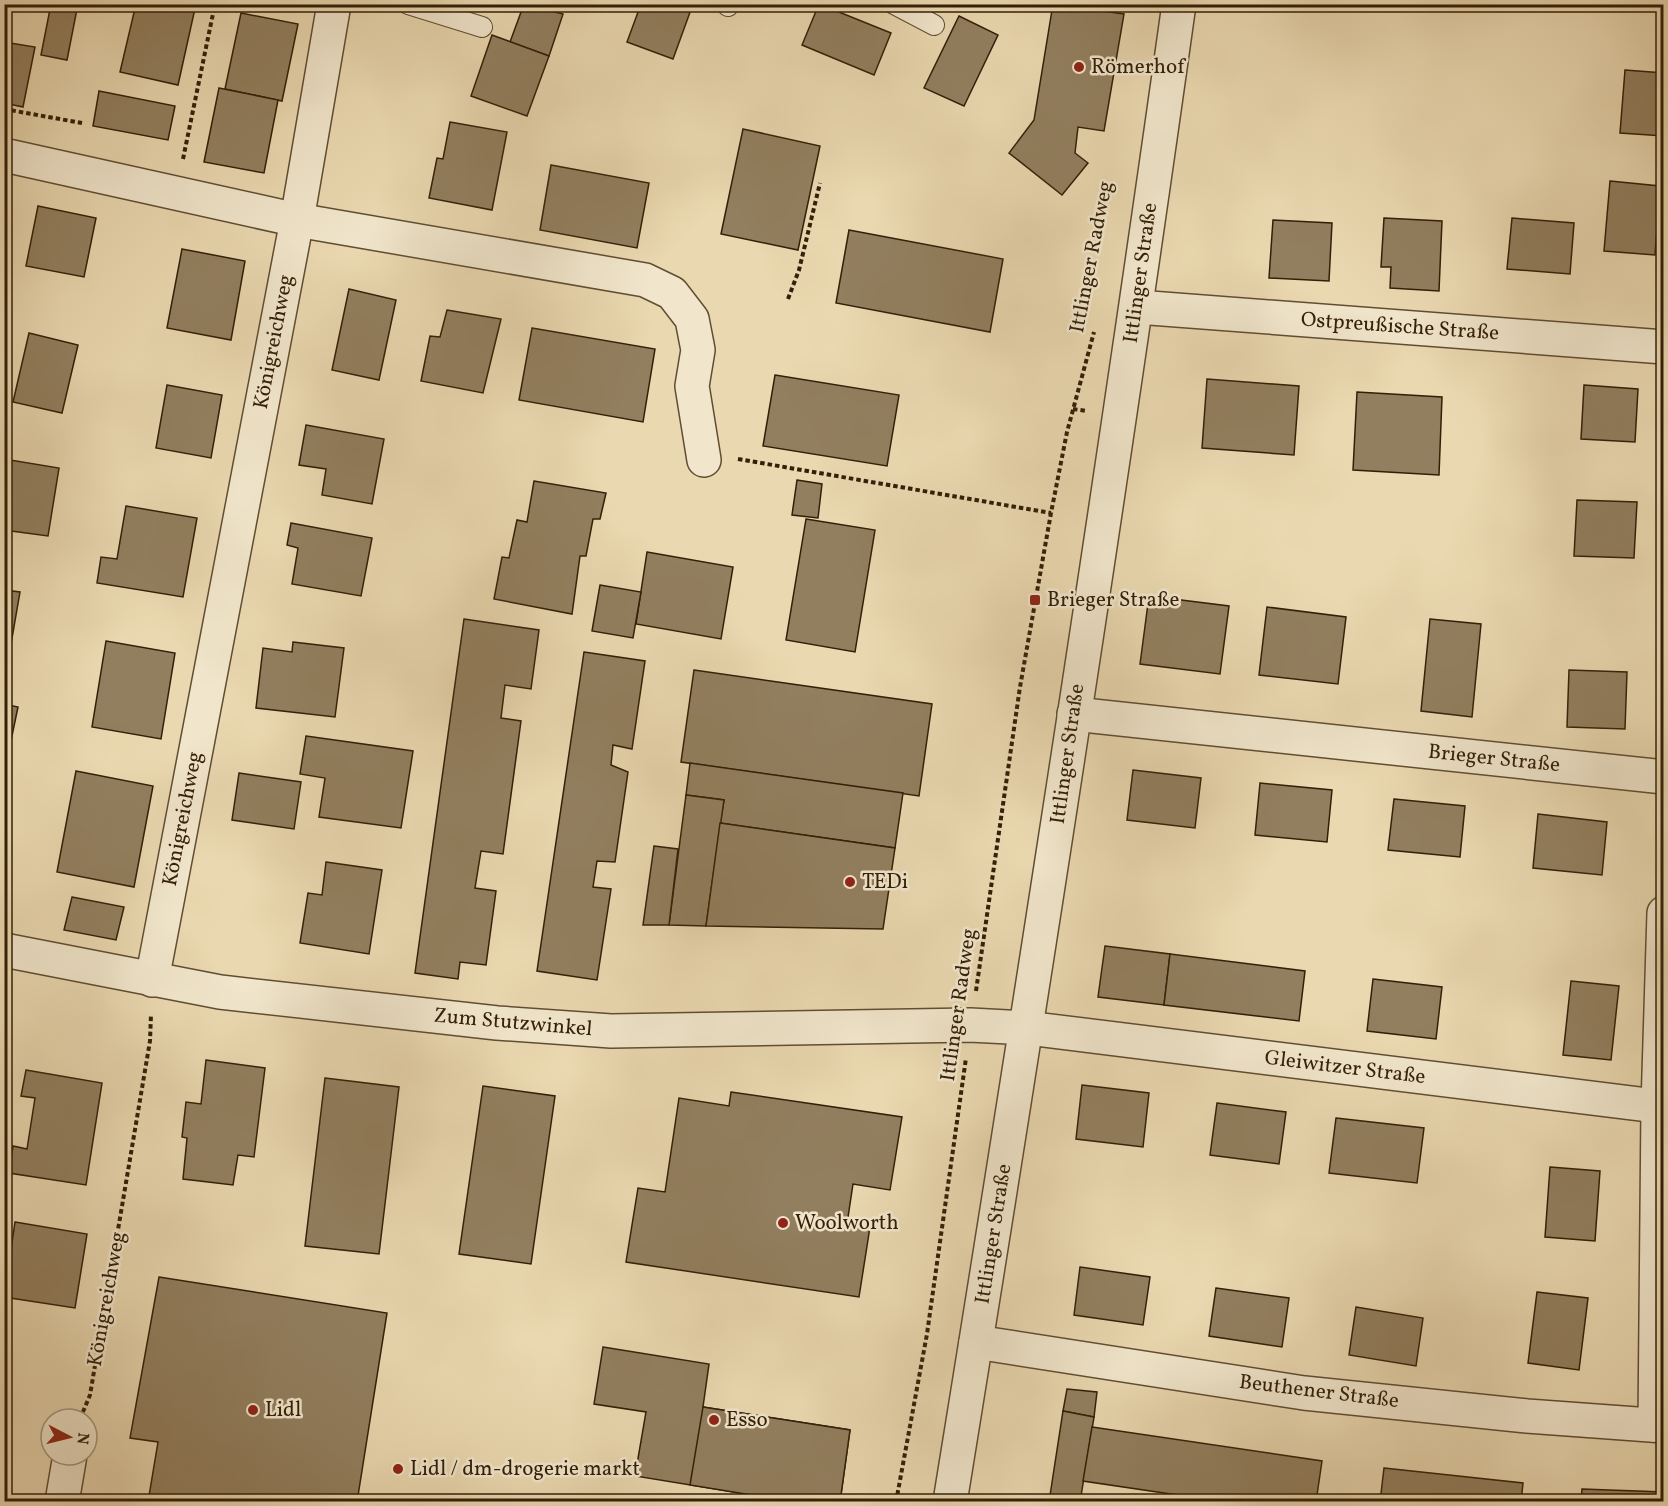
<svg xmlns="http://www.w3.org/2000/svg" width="1668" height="1506" font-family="Vollkorn,serif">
<rect width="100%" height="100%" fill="#ead8b0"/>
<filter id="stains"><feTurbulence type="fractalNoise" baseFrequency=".00333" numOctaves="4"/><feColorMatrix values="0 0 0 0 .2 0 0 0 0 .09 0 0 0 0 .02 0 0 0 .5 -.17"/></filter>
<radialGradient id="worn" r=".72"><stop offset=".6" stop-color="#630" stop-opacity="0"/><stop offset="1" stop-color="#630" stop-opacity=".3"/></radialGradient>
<g fill="#927f5f" stroke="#321f08" stroke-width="1.5">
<path d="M51,4H78L67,60L41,55Z"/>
<path d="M136,4H196L178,85L120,72Z"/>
<path d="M524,4L563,14L549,56L510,42Z"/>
<path d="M641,4H693L673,59L627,42Z"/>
<path d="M819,4L891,33L874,75L802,45Z"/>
<path d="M1053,4L1124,14L1104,131L1078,127L1075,153L1088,163L1062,195L1009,153L1034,120Z"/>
<path d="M241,13L298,24L282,101L225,89Z"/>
<path d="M959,16L998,35L964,106L924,88Z"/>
<path d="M492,35L549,56L527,116L471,96Z"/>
<path d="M4,42L35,47L23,107L4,103Z"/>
<path d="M1625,70L1664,73V136L1620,133Z"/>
<path d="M219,88L278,100L264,173L204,162Z"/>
<path d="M99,91L175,106L168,140L93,126Z"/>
<path d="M450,122L507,132L492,210L429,198L437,158L443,159Z"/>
<path d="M743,129L820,146L798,250L721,234Z"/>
<path d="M551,165L649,183L637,248L540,230Z"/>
<path d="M1610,181L1660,186L1655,255L1604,251Z"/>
<path d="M38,206L96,218L84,277L26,266Z"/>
<path d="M1384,218L1442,221L1439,291L1390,288L1391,267H1381Z"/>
<path d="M1512,218L1574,223L1570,274L1507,269Z"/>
<path d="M1273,220L1332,223L1329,281L1269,278Z"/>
<path d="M849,230L1003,259L990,332L836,303Z"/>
<path d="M182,249L245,261L231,340L167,328Z"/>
<path d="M349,289L396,300L379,380L332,370Z"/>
<path d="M447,310L501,319L483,393L421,381L430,336L440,337Z"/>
<path d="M532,328L655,349L643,422L519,400Z"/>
<path d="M29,333L78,345L62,413L13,402Z"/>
<path d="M775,375L899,395L887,466L763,446Z"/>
<path d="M1207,379L1299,386L1294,455L1202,448Z"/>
<path d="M167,385L222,395L211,458L156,448Z"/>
<path d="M1584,385L1638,389L1635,442L1581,439Z"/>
<path d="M1357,392L1442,397L1439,475L1353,470Z"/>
<path d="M306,425L384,439L372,504L322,495L326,469L299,465Z"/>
<path d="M4,459L59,468L48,536L4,530Z"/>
<path d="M797,480L822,484L818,518L792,515Z"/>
<path d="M534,481L606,493L600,519H593L586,556H580L572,614L494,599L502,557L509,558L517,520L527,522Z"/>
<path d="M1577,500L1637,502L1634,558L1574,556Z"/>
<path d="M126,506L197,518L183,597L97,583L101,557L117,559Z"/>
<path d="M806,519L875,530L855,652L786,640Z"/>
<path d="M291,523L372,538L361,596L292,584L298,548L287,545Z"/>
<path d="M647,552L733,567L721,639L636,624Z"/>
<path d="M600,585L641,592L633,638L592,631Z"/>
<path d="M4,590L20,592L10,650L4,649Z"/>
<path d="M1149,596L1229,606L1220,674L1140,664Z"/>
<path d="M1267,607L1346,617L1338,684L1259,675Z"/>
<path d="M464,619L539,630L531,689L505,685L501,718L521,721L503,854L481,851L475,888L496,891L486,965L460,962L458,979L415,973Z"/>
<path d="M1430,619L1481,624L1472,717L1421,711Z"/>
<path d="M106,641L175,653L161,739L92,727Z"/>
<path d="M293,642L344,648L335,717L256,708L263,648L292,652Z"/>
<path d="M584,652L645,661L632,749L613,745L611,765L628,772L615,862L597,861L593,887L611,889L597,980L537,971Z"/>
<path d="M694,670L932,704L919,796L681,762Z"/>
<path d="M1569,670L1627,672L1625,729L1567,727Z"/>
<path d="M4,704L18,707L4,774Z"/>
<path d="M306,736L413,751L401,828L319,817L325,778L300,774Z"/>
<path d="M690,763L903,793L895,848L720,823L724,800L686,795Z"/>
<path d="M1133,770L1201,778L1195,828L1127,820Z"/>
<path d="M76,771L153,786L134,887L57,872Z"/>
<path d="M239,773L301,782L294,829L232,820Z"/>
<path d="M1260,783L1332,790L1327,842L1255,835Z"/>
<path d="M686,795L724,800L706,926L669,925Z"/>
<path d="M1394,799L1465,806L1460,857L1388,850Z"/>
<path d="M1538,814L1607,822L1602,875L1533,868Z"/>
<path d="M720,823L895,848L883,929L706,926Z"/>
<path d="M654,846L678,849L669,925H643Z"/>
<path d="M326,862L382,870L369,954L300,943L308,893L322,895Z"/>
<path d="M72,897L124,907L116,940L64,930Z"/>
<path d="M1105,946L1170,954L1164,1005L1098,997Z"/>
<path d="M1170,954L1305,971L1299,1021L1164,1005Z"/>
<path d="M1373,979L1442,987L1436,1039L1367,1031Z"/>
<path d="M1571,981L1619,986L1611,1060L1563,1055Z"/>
<path d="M206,1060L265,1068L254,1157L238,1155L233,1185L183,1179L187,1138L182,1137L186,1102L201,1104Z"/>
<path d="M26,1070L102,1083L86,1185L9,1173L13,1146L27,1149L35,1098L21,1096Z"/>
<path d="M325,1078L399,1087L379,1254L305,1246Z"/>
<path d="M1082,1085L1149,1093L1143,1147L1076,1139Z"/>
<path d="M483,1086L555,1096L531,1264L459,1254Z"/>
<path d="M731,1092L902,1117L890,1190L853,1184L847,1224L870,1227L859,1297L626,1262L638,1188L665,1192L679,1098L729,1106Z"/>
<path d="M1217,1103L1286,1112L1279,1164L1210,1155Z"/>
<path d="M1336,1118L1424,1128L1417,1183L1329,1173Z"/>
<path d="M1550,1167L1600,1171L1595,1241L1545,1237Z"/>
<path d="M15,1222L87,1234L75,1308L4,1297Z"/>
<path d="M1080,1267L1150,1277L1143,1325L1074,1315Z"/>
<path d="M159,1277L387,1313L357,1502H148L158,1442L130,1438Z"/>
<path d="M1216,1288L1289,1298L1282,1347L1209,1336Z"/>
<path d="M1537,1292L1588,1298L1579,1370L1528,1363Z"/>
<path d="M1356,1307L1423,1318L1416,1366L1349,1355Z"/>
<path d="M603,1347L709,1364L703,1407L850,1430L840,1502H795L635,1476L646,1412L594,1404Z"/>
<path d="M1067,1389L1097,1392L1094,1417L1063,1411Z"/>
<path d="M703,1407L850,1430L840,1502H795L690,1485Z"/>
<path d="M1063,1411L1094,1417L1080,1502H1049Z"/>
<path d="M1092,1427L1322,1461L1316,1502H1225L1083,1481Z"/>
<path d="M1384,1468L1523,1483L1521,1502H1380Z"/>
<path d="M1582,1489L1664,1492V1502H1581Z"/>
</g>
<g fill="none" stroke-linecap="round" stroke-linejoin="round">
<defs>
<g id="service">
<path d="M408,4L482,27"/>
<path d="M894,4L934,25"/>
<path d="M728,6L729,4"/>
</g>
<g id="minor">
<path d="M4,155L297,220L645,280L672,293L692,319L698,350L692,386L704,460"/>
<path d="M1137,307L1664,347"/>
<path d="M1074,714L1664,777"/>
<path d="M4,950L220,992L497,1023L611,1031L970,1025L1027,1028L1664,1107"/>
<path d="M152,980L297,220L334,4"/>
<path d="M976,1342L1304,1393L1527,1416L1664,1426"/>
<path d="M1655,1425L1658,1106L1664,913"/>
<path d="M62,1502L70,1455"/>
</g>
<path id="tertiary" d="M950,1502C1031,1003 1109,504 1179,4"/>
</defs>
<use href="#service" stroke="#604d32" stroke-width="22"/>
<use href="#minor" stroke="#604d32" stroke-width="36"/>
<use href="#tertiary" stroke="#604d32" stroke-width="36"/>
<g stroke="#321f08" stroke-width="4" stroke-dasharray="4.5 3" stroke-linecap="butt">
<path d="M4,109L82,123"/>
<path d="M183,159L215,4"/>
<path d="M788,299L799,270L820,183"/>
<path d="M1073,409L1087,411"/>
<path d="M738,459L1051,513"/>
<path d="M976,991L1020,687L1051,513L1067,432L1094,332"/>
<path d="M80,1419L90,1395L150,1041L151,1014"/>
<path d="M896,1502L927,1334L966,1058"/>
</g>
<use href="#service" stroke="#f1e6cc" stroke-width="20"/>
<use href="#minor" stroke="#f1e6cc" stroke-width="33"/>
<use href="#tertiary" stroke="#f1e6cc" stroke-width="33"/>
</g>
<g fill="#8f2418" stroke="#f1e6cc" stroke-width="2">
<circle cx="1079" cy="67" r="6"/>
<rect x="1029" y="594" width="12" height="12" rx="3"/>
<circle cx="850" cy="882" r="6"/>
<circle cx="783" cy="1223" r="6"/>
<circle cx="253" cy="1410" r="6"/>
<circle cx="714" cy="1420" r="6"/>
<circle cx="398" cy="1469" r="6"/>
</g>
<g text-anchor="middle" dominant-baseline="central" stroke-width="5" stroke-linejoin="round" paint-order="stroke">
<g font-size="21" fill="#321f08" stroke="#f1e6cc" text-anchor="start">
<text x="1091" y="67">Römerhof</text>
<text x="1047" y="600">Brieger Straße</text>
<text x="862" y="882">TEDi</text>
<text x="795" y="1223">Woolworth</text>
<text x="265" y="1410">Lidl</text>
<text x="726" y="1420">Esso</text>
<text x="410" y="1469">Lidl / dm-drogerie markt</text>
</g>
<g font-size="21" fill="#321f08" stroke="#f1e6cc">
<text transform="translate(1092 257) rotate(-79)">Ittlinger Radweg</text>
<text transform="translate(1141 273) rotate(-82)">Ittlinger Straße</text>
<text transform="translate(1400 327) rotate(4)">Ostpreußische Straße</text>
<text transform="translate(274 342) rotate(-79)">Königreichweg</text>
<text transform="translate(1068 754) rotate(-82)">Ittlinger Straße</text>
<text transform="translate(1494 759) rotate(6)">Brieger Straße</text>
<text transform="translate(183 819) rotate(-79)">Königreichweg</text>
<text transform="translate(959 1005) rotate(-82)">Ittlinger Radweg</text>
<text transform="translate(513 1023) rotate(5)">Zum Stutzwinkel</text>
<text transform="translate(1345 1068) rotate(7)">Gleiwitzer Straße</text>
<text transform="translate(994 1234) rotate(-81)">Ittlinger Straße</text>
<text transform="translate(107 1299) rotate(-80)">Königreichweg</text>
<text transform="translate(1319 1392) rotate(7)">Beuthener Straße</text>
</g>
</g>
<rect width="1668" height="1506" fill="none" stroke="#ead8b0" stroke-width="24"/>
<rect x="6" y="6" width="1656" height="1494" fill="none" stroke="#321f08" stroke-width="3"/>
<rect x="12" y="12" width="1644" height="1482" fill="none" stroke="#321f08" stroke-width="1.5"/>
<g transform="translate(69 1437) rotate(97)"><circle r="28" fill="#f1e6cc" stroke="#a5967e" stroke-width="1.5"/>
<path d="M0-4.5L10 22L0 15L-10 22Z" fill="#8f2418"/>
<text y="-9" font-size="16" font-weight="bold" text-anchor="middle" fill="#321f08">N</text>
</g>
<rect width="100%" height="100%" filter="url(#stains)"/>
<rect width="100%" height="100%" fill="url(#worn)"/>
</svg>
